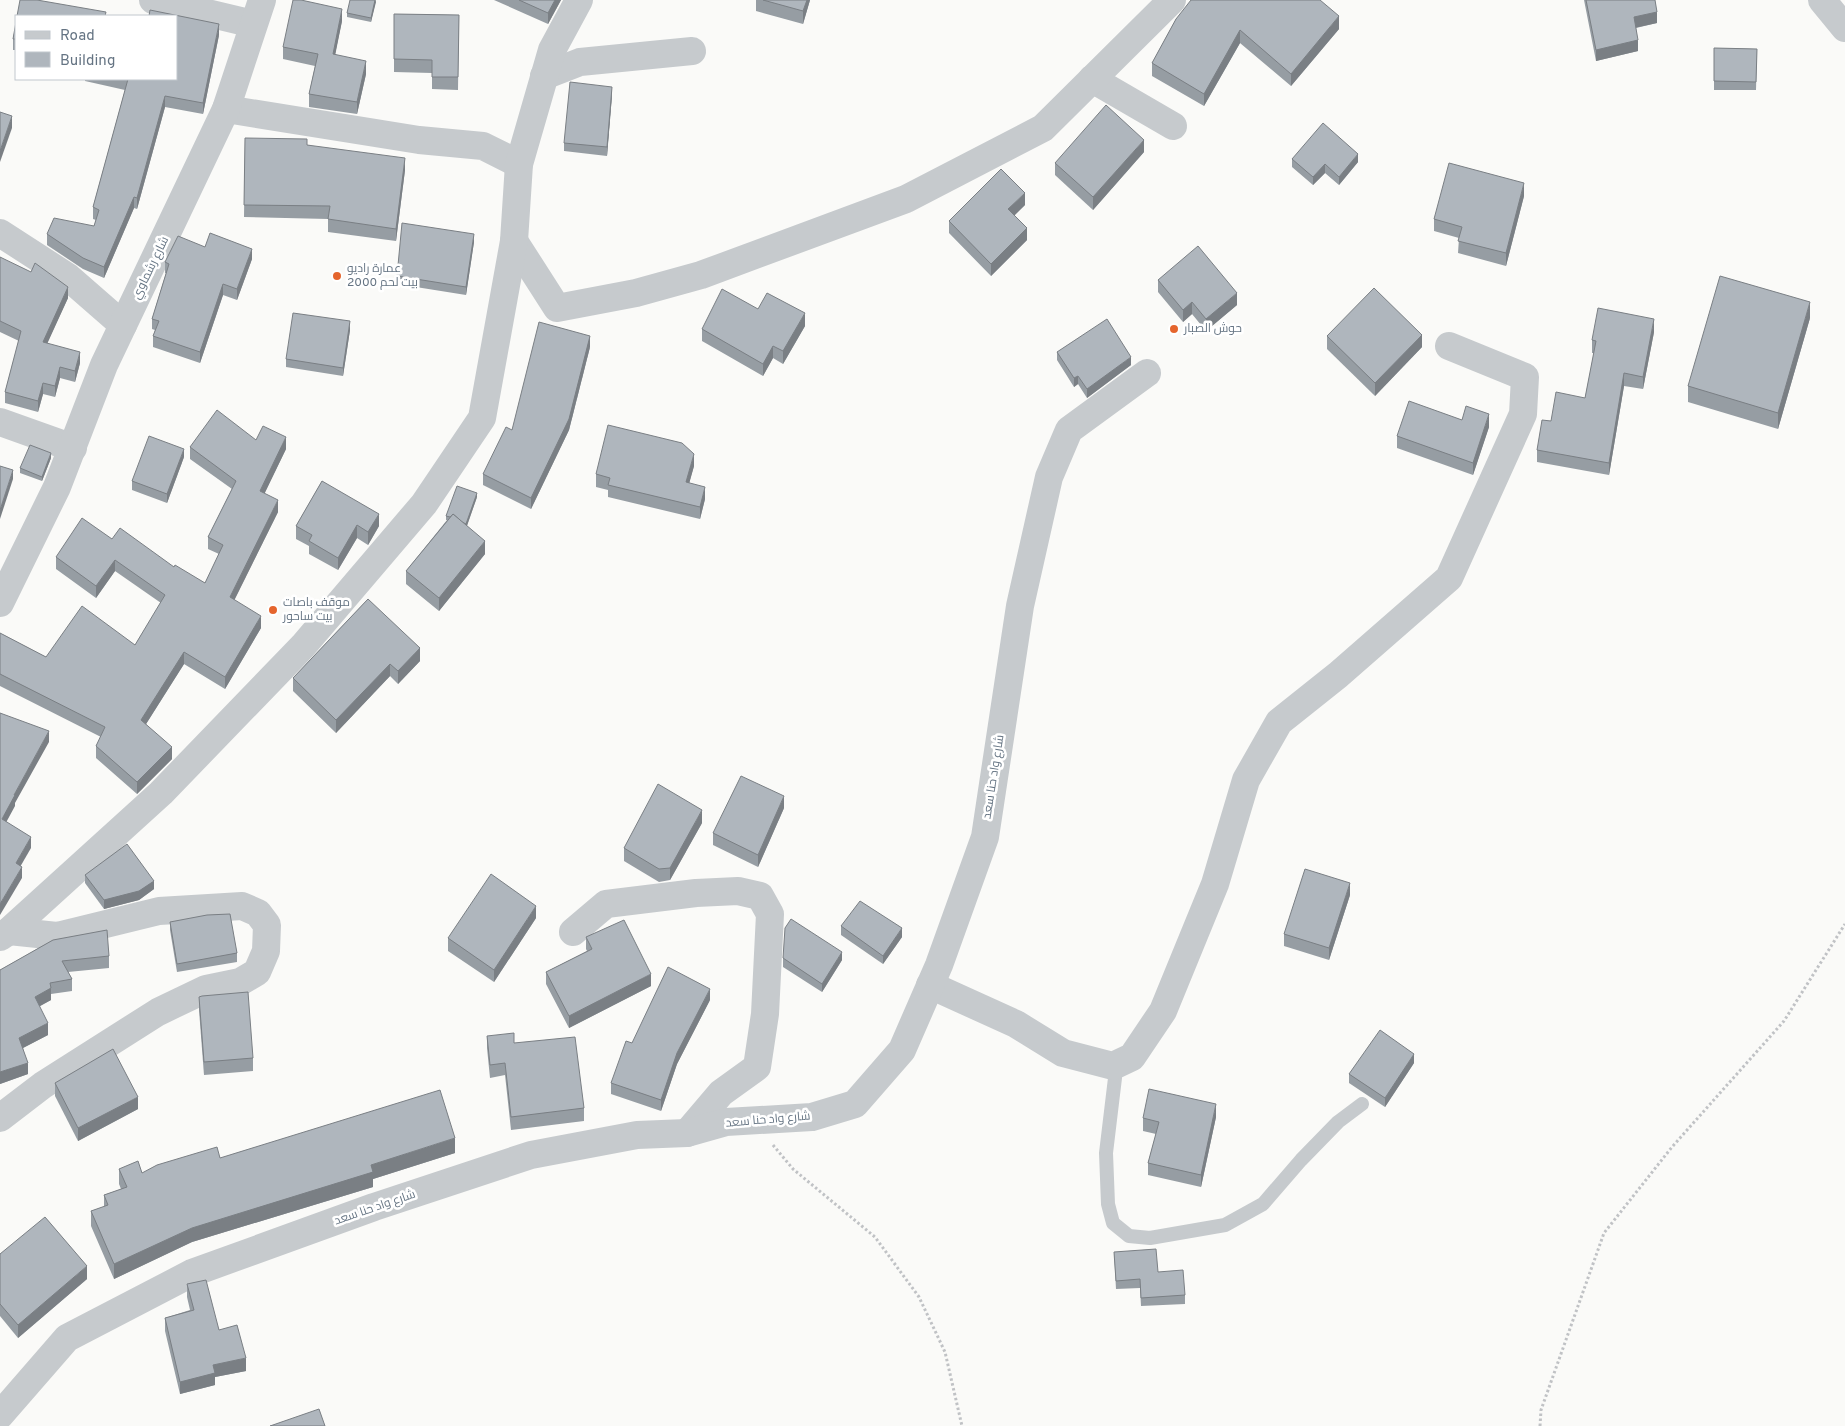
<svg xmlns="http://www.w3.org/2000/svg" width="1845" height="1426" font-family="Overpass,Cairo,sans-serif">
<rect width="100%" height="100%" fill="#fafaf8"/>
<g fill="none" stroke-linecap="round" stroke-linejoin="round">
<g stroke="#c0c2c5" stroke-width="3" stroke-dasharray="2.5 2.5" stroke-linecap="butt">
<path d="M773,1145L793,1169L875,1237L919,1297L945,1352L962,1426"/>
<path d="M1540,1426L1541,1410L1604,1233L1672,1147L1784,1021L1845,924"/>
</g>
<path stroke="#c6cacd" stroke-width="14" d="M1113,1066L1115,1078L1106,1153L1108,1204L1113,1223L1129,1236L1150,1238L1225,1225L1263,1204L1301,1160L1338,1122L1362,1104"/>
<g stroke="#c6cacd" stroke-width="28">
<path d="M153,0L253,24"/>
<path d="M1822,0L1845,28"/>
<path d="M544,76L580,62L692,51"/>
<path d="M1092,79L1173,126"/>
<path d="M226,109L419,140L483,146L519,164"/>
<path d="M0,233L68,277L123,325"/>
<path d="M514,241L557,308L636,293L701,275L906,199L1043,128L1172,0"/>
<path d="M0,422L73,448"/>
<path d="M0,603L57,487L104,365L226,109L262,0"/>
<path d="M573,932L606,904L696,893L738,891L760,896L770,914L765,1014L757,1067L721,1093L687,1133"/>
<path d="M0,937L9,931L161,793L303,646L424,504L482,418L514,241L519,164L552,50L579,0"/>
<path d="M930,985L1016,1024L1063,1053L1113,1066L1132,1057L1163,1011L1215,884L1246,780L1279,722L1338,675L1449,578L1523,414L1525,377L1449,346"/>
<path d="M0,1118L43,1085L158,1012L206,989L240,982L257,972L266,951L267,925L258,913L242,906L159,911L57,936L9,931"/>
<path d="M0,1415L67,1338L192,1273L374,1207L531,1155L637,1135L687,1133L726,1122L812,1117L855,1104L902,1050L939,965L985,837L1020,606L1049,477L1069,430L1147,373"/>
</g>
</g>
<g fill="#969da3">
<path d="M376,0L371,22L347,17V13Z"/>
<path d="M494,0H561L548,24Z"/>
<path d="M756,0H810L803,24L756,11Z"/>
<path d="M1584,0H1655L1657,23L1636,28L1638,51L1596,61Z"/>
<path d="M394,14L459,15L458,90L432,89V73L394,72Z"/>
<path d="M1176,19L1339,29L1291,86L1240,43L1204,106L1152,76V63Z"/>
<path d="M342,21L335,54L366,74L357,114L309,107V94L315,66L283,59V47Z"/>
<path d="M16,22V50H13V39Z"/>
<path d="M219,35L203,114L165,107L137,209L134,208L104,278L83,269L47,245V234L94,226L96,220L93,219V207L125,90L85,81V79H176Z"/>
<path d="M1714,48L1757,49L1756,90H1714Z"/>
<path d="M612,95L607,156L564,151V143Z"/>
<path d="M245,138L307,145L405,170L396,241L328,232V219L244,217Z"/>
<path d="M1144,152L1093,210L1055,175V163Z"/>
<path d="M1292,159L1358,162L1339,185L1325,173L1313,185L1292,167Z"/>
<path d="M1524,196L1506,266L1458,253L1459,238L1434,231V219Z"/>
<path d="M1025,205L1014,215L1027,240L991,276L949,233V221Z"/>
<path d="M474,242L466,295L397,284V276Z"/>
<path d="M205,247L252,259L237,300L223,295L200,363L153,347V336L155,330L152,329V319L166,273H165V262Z"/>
<path d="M0,257L68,298L47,343L80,363L75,382L60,378L55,397L43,394L38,412L5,403V392L19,341L0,332Z"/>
<path d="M1158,280L1237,305L1206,331L1192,314L1183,322L1158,292Z"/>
<path d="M758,309L805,326L783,364L773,358L763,376L702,341V329Z"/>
<path d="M1810,318L1778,429L1688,402V386Z"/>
<path d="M350,330L343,376L286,367V359Z"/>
<path d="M1654,332L1643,389L1624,386L1609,475L1537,462V450L1551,421L1585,398L1594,353H1592V340Z"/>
<path d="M1327,336L1422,347L1375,396L1327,349Z"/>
<path d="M590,347L569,430L531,509L483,485V474L512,430Z"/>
<path d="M1057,352L1131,365L1087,398L1078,384L1074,387L1057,360Z"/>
<path d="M1462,420L1489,427L1473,475L1397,448V436Z"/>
<path d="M256,440L286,449L264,494L278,512L234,600L261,628L225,689L184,664L146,724L172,759L137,794L96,758V746L101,737L0,686V633L46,657L135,645L161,603L115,571L96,598L56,569V557L112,539L174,567L205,583L219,554L208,549V537L232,489L190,459V447Z"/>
<path d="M184,457L167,503L132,490V481Z"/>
<path d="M51,458L42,481L20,473V468Z"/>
<path d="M694,466L689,483L705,499L700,519L608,497V490L596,487V474Z"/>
<path d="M322,481L379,526L368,545L357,538L338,570L309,554V546L296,539V526Z"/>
<path d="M477,497L467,526L485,554L439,611L406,584V571L447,520H446V516Z"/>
<path d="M368,599L420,661L398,684L390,676L336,733L293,691V678Z"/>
<path d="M784,808L758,867L713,845V833Z"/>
<path d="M702,823L670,880L659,882L624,861V848Z"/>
<path d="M85,875L154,889L139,900L104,909L85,883Z"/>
<path d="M1350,895L1329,960L1284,946V934Z"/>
<path d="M536,918L494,982L448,951V938Z"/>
<path d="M170,922L237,953V962L177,972L170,930Z"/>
<path d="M841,926L902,937L883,964L841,935Z"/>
<path d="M586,937L651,986L569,1028L546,984V972L587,951L586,949Z"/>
<path d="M53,940L109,956V968L68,972L72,979V991L51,994V1000L39,1006L48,1035L23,1048L28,1074L0,1084V970Z"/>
<path d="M783,958L842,960L822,992L783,967Z"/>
<path d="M199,997L253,1058V1071L204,1075L199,1010Z"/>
<path d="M710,1000L677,1064L661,1111L611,1094V1083L632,1043Z"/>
<path d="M487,1036L514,1043L584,1108V1121L511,1130L505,1075L490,1078L487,1048Z"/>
<path d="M1414,1063L1385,1107L1349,1083V1074Z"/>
<path d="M55,1083L138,1109L78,1141L55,1096Z"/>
<path d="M1216,1117L1201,1187L1148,1175V1163L1156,1134L1143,1131V1118Z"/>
<path d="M455,1153L373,1179V1187L192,1242L114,1279L91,1226V1211L104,1207V1195L121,1189L119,1184V1169L142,1173L220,1158Z"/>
<path d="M1114,1252L1158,1272L1185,1295V1304L1141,1306L1140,1288L1116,1289Z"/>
<path d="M0,1254L87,1279L18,1338L0,1316Z"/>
<path d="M187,1284L219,1330L246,1371L215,1377V1385L180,1394L165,1331V1318L190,1310L187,1297Z"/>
</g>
<g fill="#7a7f84">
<path d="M375,0L376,2L371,22V18Z"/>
<path d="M555,0H561L548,24V13Z"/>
<path d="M807,0H810L803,24V11Z"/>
<path d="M342,9V21L333,66V54Z"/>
<path d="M1657,12V23L1634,28V17Z"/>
<path d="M1339,16V29L1291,86V74Z"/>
<path d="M219,24V35L203,114V103Z"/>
<path d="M1240,30V43L1204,106V94Z"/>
<path d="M1638,40V51L1596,61V50Z"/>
<path d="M366,61V74L357,114V102Z"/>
<path d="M612,87V95L607,156V147Z"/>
<path d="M165,96V107L137,209V198Z"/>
<path d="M12,116V128L0,162V151Z"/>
<path d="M1144,140V152L1093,210V197Z"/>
<path d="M1358,154V162L1339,185V177Z"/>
<path d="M405,158V170L396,241V229Z"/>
<path d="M1325,164V173L1313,185V177Z"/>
<path d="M1524,183V196L1506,266V253Z"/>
<path d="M1025,193V205L1008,222V209Z"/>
<path d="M134,197V208L104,278V267Z"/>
<path d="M1027,228V240L991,276V264Z"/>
<path d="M474,234V242L466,295V287Z"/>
<path d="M252,249V259L237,300V289Z"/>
<path d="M223,284V295L200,363V352Z"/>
<path d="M68,287V298L43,353V342Z"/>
<path d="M1237,293V305L1206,331V319Z"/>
<path d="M1192,302V314L1183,322V310Z"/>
<path d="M1810,302V318L1778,429V413Z"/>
<path d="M805,313V326L783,364V351Z"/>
<path d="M1654,319V332L1643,389V377Z"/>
<path d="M350,321V330L343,376V368Z"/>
<path d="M1422,335V347L1375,396V383Z"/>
<path d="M590,336V347L569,430L531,509V498Z"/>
<path d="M773,346V358L763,376V364Z"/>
<path d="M80,352V363L75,382V371Z"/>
<path d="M1131,357V365L1087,398V389Z"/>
<path d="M60,367V378L55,397V386Z"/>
<path d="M1624,373V386L1609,475V463Z"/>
<path d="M1078,376V384L1074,387V378Z"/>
<path d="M43,383V394L38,412V401Z"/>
<path d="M1489,414V427L1473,475V463Z"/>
<path d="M286,437V449L260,503V491Z"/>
<path d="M184,449V457L167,503V494Z"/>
<path d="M51,453V458L42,481V477Z"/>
<path d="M694,454V466L686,495V482Z"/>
<path d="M13,470V479L0,519V510Z"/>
<path d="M705,487V499L700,519V507Z"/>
<path d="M477,493V497L466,528V524Z"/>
<path d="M278,500V512L230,609V597Z"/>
<path d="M379,514V526L368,545V532Z"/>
<path d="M357,525V538L338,570V558Z"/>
<path d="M485,541V554L439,611V598Z"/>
<path d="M115,560V571L96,598V586Z"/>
<path d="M261,616V628L225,689V677Z"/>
<path d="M420,648V661L398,684V671Z"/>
<path d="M184,652V664L141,732V720Z"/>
<path d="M390,664V676L336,733V720Z"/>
<path d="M49,731V742L15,803V806L2,830V819L14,795Z"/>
<path d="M172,747V759L137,794V782Z"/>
<path d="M784,796V808L758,867V855Z"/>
<path d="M702,810V823L670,880V868Z"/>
<path d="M31,837V848L16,874V863Z"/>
<path d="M22,867V878L0,915V904Z"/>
<path d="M154,881V889L139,900L104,909V900Z"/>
<path d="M1350,883V895L1329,960V948Z"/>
<path d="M536,906V918L494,982V970Z"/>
<path d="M902,928V937L883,964V956Z"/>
<path d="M842,952V960L822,992V984Z"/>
<path d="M651,974V986L569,1028V1016Z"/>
<path d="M51,988V1000L35,1009V997Z"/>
<path d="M710,989V1000L677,1064L661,1111V1100L677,1053Z"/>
<path d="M48,1023V1035L19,1050V1038Z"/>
<path d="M1414,1054V1063L1385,1107V1098Z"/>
<path d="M28,1063V1074L0,1084V1072Z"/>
<path d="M138,1097V1109L78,1141V1128Z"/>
<path d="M1216,1104V1117L1201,1187V1175Z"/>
<path d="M455,1138V1153L373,1179V1187L192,1242L114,1279V1264L192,1228L371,1165Z"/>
<path d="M87,1266V1279L18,1338V1325Z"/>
<path d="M246,1358V1371L215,1377V1385L180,1394V1382L213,1365Z"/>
</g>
<g fill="#afb6bd" stroke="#7a7f84">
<path d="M20,0H37L106,12L105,16H17Z"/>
<path d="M293,0H301L342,9L333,54L366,61L357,102L309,94L318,54L283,47Z"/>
<path d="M350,0H375L371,18L347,13Z"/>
<path d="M519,0H555L548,13Z"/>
<path d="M763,0H807L803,11Z"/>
<path d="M1191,0H1320L1339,16L1291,74L1240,30L1204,94L1152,63L1176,19Z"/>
<path d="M1586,0H1655L1657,12L1634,17L1638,40L1596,50Z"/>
<path d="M150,10L219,24L203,103L165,96L137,198L134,197L104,267L83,258L47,234L54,218L94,226L99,210L93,207L128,79H127H176V16H149Z"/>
<path d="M394,14L459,15L458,77H432V60L394,59Z"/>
<path d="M16,22V39H13Z"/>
<path d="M1714,48L1757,49L1756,82L1714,81Z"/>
<path d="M570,82L612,87L607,147L564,143Z"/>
<path d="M1106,105L1144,140L1093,197L1055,163Z"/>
<path d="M0,112L12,116L0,151Z"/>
<path d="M1323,123L1358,154L1339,177L1325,164L1313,177L1292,159Z"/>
<path d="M245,138L307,139V145L405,158L396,229L328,219L330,206L244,205Z"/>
<path d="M1449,163L1524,183L1506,253L1458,241L1462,227L1434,219Z"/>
<path d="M1001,169L1025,193L1008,209L1027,228L991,264L949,221Z"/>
<path d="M402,223L474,234L466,287L397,276Z"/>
<path d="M210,233L252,249L237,289L223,284L200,352L153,336L159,321L152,319L169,264L165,262L178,236L205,247Z"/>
<path d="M1198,246L1237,293L1206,319L1192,302L1183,310L1158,280Z"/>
<path d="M0,257L31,272L35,263L68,287L43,342L80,352L75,371L60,367L55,386L43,383L38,401L5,392L21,331L0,321Z"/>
<path d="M1720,276L1810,302L1778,413L1688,386Z"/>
<path d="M1374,288L1422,335L1375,383L1327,336Z"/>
<path d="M722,289L758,309L767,293L805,313L783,351L773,346L763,364L702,329Z"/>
<path d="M1598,308L1654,319L1643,377L1624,373L1609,463L1537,450L1542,420L1551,421L1556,392L1585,398L1596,341L1592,340Z"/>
<path d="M293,313L350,321L343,368L286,359Z"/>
<path d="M1107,319L1131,357L1087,389L1078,376L1074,378L1057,352Z"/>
<path d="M539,322L590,336L569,419L531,498L483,474L506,427L512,430Z"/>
<path d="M1409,401L1462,420L1466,406L1489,414L1473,463L1397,436Z"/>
<path d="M217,410L256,440L263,426L286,437L260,491L278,500L230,597L261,616L225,677L184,652L141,720L172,747L137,782L96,746L105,727L0,674V633L46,657L82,606L135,645L165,595L115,560L96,586L56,557L82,518L112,539L120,528L174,567L175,565L205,583L223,545L208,537L236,481L190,447Z"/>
<path d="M608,425L682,443L694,454L686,482L705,487L700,507L608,485L610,478L596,474Z"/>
<path d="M149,436L184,449L167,494L132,481Z"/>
<path d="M30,445L51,453L42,477L20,468Z"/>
<path d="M0,466L13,470L0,510Z"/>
<path d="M322,481L379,514L368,532L357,525L338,558L309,541L312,535L296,526Z"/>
<path d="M457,486L477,493L466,524L462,522L453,514L450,517L446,516Z"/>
<path d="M453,514L485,541L439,598L406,571Z"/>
<path d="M368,599L420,648L398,671L390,664L336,720L293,678Z"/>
<path d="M0,713L49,731L14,795H15L2,819L31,837L16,863L22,867L0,904Z"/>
<path d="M741,776L784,796L758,855L713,833Z"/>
<path d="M658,784L702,810L670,868L659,869L624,848Z"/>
<path d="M127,844L154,881L139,891L104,900L85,875Z"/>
<path d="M1305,869L1350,883L1329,948L1284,934Z"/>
<path d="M491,874L536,906L494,970L448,938Z"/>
<path d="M860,901L902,928L883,956L841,926Z"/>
<path d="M230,914L237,953L177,964L170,922L207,915Z"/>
<path d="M791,919L842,952L822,984L783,958L785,928Z"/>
<path d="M624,920L651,974L569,1016L546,972L592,949L586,937Z"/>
<path d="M107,930L109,956L62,961L72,979L50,983L51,988L35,997L48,1023L19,1038L28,1063L0,1072V970L53,940Z"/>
<path d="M668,967L710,989L677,1053L661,1100L611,1083L626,1041L632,1043Z"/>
<path d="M248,992L253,1058L204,1062L199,997L202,996Z"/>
<path d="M1380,1030L1414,1054L1385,1098L1349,1074Z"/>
<path d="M514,1033V1043L575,1037L584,1108L511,1117L505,1063L490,1065L487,1036Z"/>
<path d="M113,1049L138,1097L78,1128L55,1083Z"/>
<path d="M1149,1089L1216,1104L1201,1175L1148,1163L1159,1122L1143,1118Z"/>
<path d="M440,1090L455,1138L371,1165L373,1172L192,1228L114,1264L91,1211L108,1205L104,1195L127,1187L119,1169L138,1161L142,1173L157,1165L217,1147L220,1158Z"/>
<path d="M45,1217L87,1266L18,1325L0,1304V1254Z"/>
<path d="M1156,1249L1158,1272L1183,1270L1185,1295L1141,1298L1140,1279L1116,1281L1114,1252Z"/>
<path d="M206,1280L219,1330L237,1325L246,1358L213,1365L215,1373L180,1382L165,1318L194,1310L187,1284Z"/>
<path d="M319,1409L325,1426H270Z"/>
</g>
<g fill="#e5652d" stroke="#fff" stroke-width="2">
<circle cx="337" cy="276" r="5"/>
<circle cx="1174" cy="329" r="5"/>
<circle cx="273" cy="610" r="5"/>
</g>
<g text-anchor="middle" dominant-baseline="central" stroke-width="5" stroke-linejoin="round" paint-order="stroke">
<g font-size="12" fill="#657483" stroke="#fff">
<text transform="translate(151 268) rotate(-64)">شارع رشماوي</text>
<text transform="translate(994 777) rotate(-81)">شارع واد حنا سعد</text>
<text transform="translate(768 1120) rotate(-5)">شارع واد حنا سعد</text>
<text transform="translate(375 1208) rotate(-19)">شارع واد حنا سعد</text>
</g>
<g font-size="12" fill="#657483" stroke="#fff" text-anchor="start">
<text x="347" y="269">عمارة راديو<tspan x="347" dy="14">بيت لحم 2000</tspan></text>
<text x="1184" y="329">حوش الصبار</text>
<text x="283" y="603">موقف باصات<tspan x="283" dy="14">بيت ساحور</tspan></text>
</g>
</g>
<rect x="15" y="15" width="162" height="65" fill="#ffffff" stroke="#c1c7cd"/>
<rect x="25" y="31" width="25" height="8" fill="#c6cacd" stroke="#c1c7cd"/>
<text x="60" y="40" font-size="15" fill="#657483">Road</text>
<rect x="25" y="52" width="25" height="15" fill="#afb6bd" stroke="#c1c7cd"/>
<text x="60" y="65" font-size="15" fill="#657483">Building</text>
</svg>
